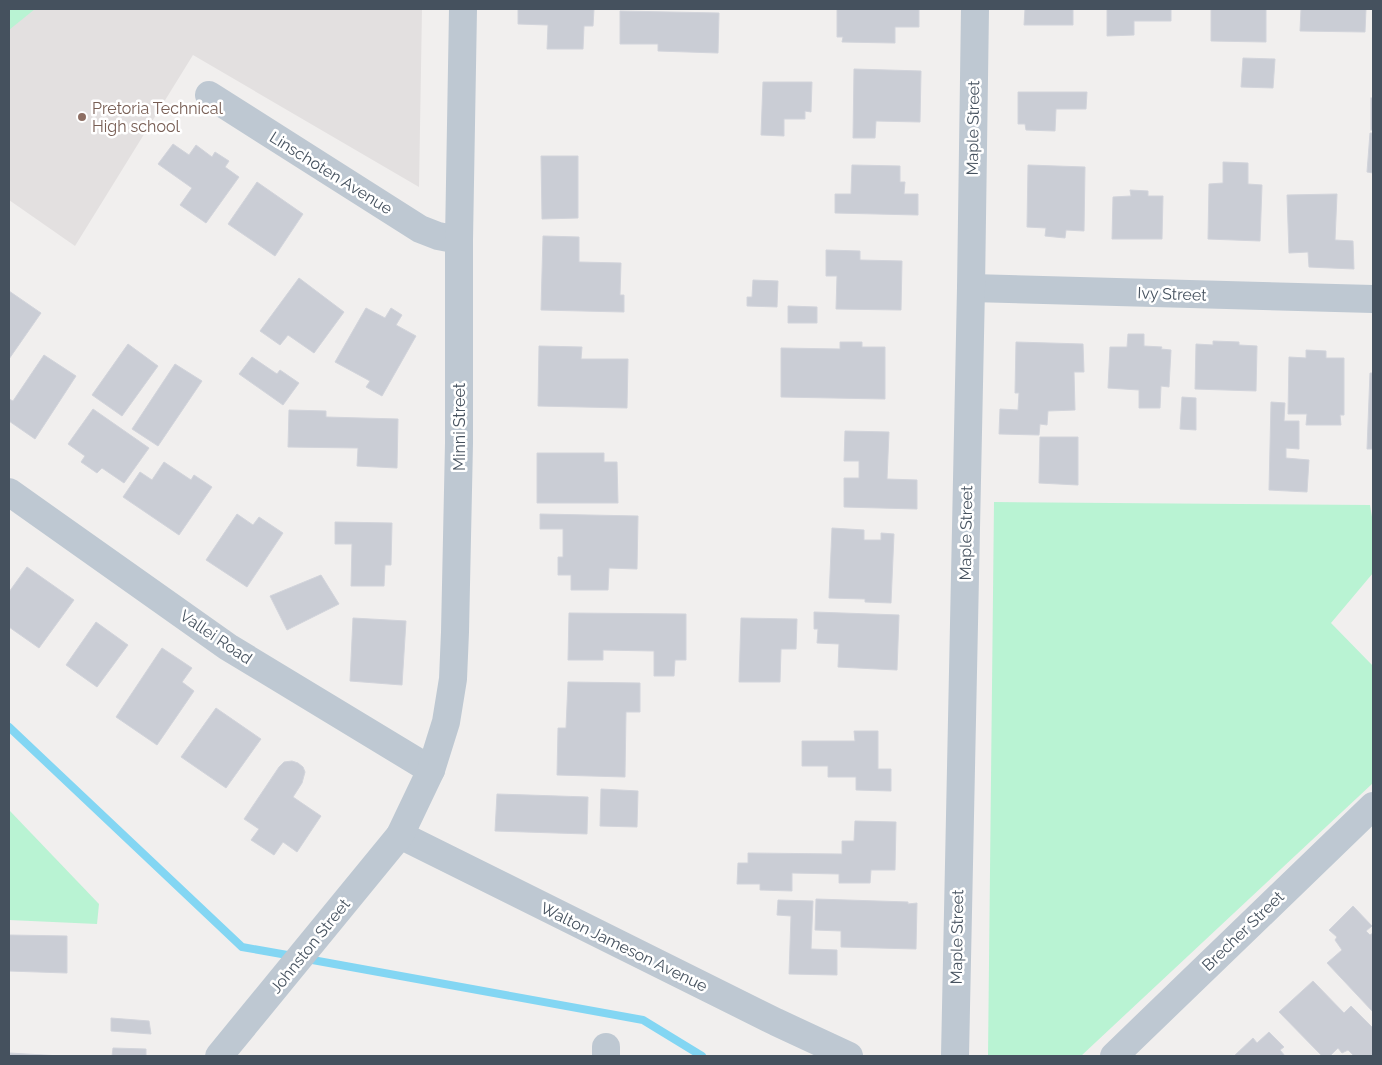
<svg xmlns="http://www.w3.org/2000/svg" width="1382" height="1065" font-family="Raleway,sans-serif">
<rect width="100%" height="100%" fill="#f1efee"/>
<path fill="#e3e0e0" d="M9,9H422L419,187L193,55L75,246L9,200Z"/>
<g fill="#b9f3d3">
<path d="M9,9H35L9,30Z"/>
<path d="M994,502L1370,505L1373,523V573L1331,623L1373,666V783L1081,1056H988Z"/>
<path d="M9,810L99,904L97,924L9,920Z"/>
</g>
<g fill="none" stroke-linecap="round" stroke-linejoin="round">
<g stroke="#83d6f3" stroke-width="8">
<path d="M9,727L242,947L293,956"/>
<path d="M307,959L643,1020L702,1056"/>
</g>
</g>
<g fill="#cacdd5" stroke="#d2d4db">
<path d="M518,9H594L593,26H584L583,49H547L548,25L518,24Z"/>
<path d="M837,9H919V27H895V43L842,42L843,37H837Z"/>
<path d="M1025,9H1073V25H1024Z"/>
<path d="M1107,9H1171V21H1134V35L1107,36Z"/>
<path d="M1211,9H1266V42L1211,41Z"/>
<path d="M1301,9H1366L1365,32L1300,31Z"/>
<path d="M620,11L719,13L718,53L658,51V44H620Z"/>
<path d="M1243,58L1275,59L1273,88L1241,87Z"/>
<path d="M854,69L921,71L920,122L876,121L875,138H853Z"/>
<path d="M763,82H812L811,112L805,111V119H784V136L761,135Z"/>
<path d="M1018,92H1087L1086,109H1056L1055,131L1026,130L1025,124H1018Z"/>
<rect x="1371" y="98" width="2" height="32"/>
<path d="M1370,133H1373V173L1367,172Z"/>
<path d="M173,144L189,155L196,145L212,157L215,152L229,161L225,167L239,177L206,223L180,205L192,188L158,164Z"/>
<path d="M541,156H578V218L542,219Z"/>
<path d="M1223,162L1248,163V184L1262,185L1260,241L1208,239L1209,184L1223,183Z"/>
<path d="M852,165L900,166V182H905L904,194H918V215L835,213V194H851Z"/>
<path d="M1028,165L1085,167L1084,231L1066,230L1065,238L1045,236L1046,228L1027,227Z"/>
<path d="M257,182L303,214L275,256L228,224Z"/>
<path d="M1130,190L1148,191V196H1163L1162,239H1112L1113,197L1131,196Z"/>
<path d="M1337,194L1335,240L1353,241L1354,269L1309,267L1308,252L1289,253L1287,195Z"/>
<path d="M543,236L579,237V262L621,263L620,295H624V312L541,310Z"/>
<path d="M826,250L860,251V260L902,261L901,310L836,309L837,276H826Z"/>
<path d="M299,278L344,312L314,353L288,335L280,345L260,331Z"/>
<path d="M753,280L778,281L777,307L747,306V297H752Z"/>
<path d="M9,291L41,313L9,359Z"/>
<path d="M788,306L817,307V323H788Z"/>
<path d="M366,308L385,318L391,308L402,315L396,325L416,336L382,396L366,387L370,381L335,362Z"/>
<path d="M1128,334H1144V346L1162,347L1161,349L1171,350L1169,387L1161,386L1160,408H1139V390L1108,388L1110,347H1127Z"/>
<path d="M1213,341L1239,342V345L1257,346L1256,391L1195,389L1196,344L1213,345Z"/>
<path d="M840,342H862V347H885V399L781,397V348L840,349Z"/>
<path d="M1016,342L1083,344L1084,372H1074L1075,410L1048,411L1047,425L1040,424L1039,435L999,434L1000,409L1018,410L1019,393H1015Z"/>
<path d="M128,344L158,366L122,416L92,395Z"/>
<path d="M539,346L582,347L581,359H628L627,408L538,406Z"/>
<path d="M1306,350L1326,351V358H1344V415H1340L1341,425H1306L1307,414H1288L1289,357L1306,358Z"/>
<path d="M44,355L76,376L35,439L9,421V399L13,401Z"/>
<path d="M252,357L277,374L280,370L299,383L283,405L239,374Z"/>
<path d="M175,364L202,381L158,446L132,429Z"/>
<path d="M1370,373H1373V449H1367Z"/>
<path d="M1182,397L1196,398V430L1180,429Z"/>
<path d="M1271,402L1285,403L1284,421H1299V449L1286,448V458L1309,460L1307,492L1269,490Z"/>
<path d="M93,409L149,448L124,483L102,468L97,473L81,462L85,456L68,444Z"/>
<path d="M289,410L326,411V417L398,419L397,468L357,466L358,448L288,447Z"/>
<path d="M845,431L889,432L887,479L917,480V509L844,507V478H859V461H844Z"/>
<path d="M1040,437H1078V485L1039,483Z"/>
<path d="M537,453H604V462H617L618,503H537Z"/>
<path d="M164,462L191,480L194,475L212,487L179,535L123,497L140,472L152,480Z"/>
<path d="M237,514L253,525L259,517L283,533L247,587L206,560Z"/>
<path d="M540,514L638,516L637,569L609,568L608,590H571V575H558V557H563V529H540Z"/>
<path d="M335,522L392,523L391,565H385L384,586H351L352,544H335Z"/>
<path d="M832,528L864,530V540H881V533L894,534L891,603L865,602V599L829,598Z"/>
<path d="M27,567L74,600L39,648L9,627V592Z"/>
<path d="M321,575L339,604L287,630L270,596Z"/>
<path d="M814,612L899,615L897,670L838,667L839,644L817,643L818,629H814Z"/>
<path d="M569,613L686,614V660H675L674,676H654V651L603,650V660H568Z"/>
<path d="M353,618L406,621L402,685L350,681Z"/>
<path d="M741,618L797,619L796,649H781L780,682H739Z"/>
<path d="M96,622L128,645L97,687L66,665Z"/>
<path d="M162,648L192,668L182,682L194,691L157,745L116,717Z"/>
<path d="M568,682L640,683V712H626L625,777L557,775L558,728H566Z"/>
<path d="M216,708L261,739L226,788L181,757Z"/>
<path d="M854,731H878V769H891V791L856,790V777H828V766H802V741H855Z"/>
<path d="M292,761L298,763L303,767L305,772L302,783L293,797L321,816L297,852L283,842L274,855L251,840L259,829L244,819L279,767L284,762Z"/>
<path d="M601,789L638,791L637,827L600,826Z"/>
<path d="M497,794L588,797L587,834L495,831Z"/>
<path d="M855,821L896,822L895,870H871L870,883H839V874L792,873V891L760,890V884H737L738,863H748V853L842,854V841H854Z"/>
<path d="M816,899L908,902V904L917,903L916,949L841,947V931L815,930Z"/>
<path d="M778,900L813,901L811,949L837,950V975L789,974L791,916L777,915Z"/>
<path d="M1353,906L1372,926L1366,931L1370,935L1373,933V1012L1327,963L1342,950L1335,940L1337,937L1329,930Z"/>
<path d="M9,935L67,936V973L9,971Z"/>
<path d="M1313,981L1344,1013L1351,1006L1373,1028V1056H1354L1348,1050L1342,1053L1338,1048L1330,1056H1322L1279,1012Z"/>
<path d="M111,1018L149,1021L151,1034L111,1031Z"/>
<path d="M1269,1032L1284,1047L1280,1050L1285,1056H1234L1253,1038L1257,1043Z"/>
<path d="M113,1048L146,1049V1056H112Z"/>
<path d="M9,1053L61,1056H9Z"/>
</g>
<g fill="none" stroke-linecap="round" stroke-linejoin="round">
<g stroke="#bec8d2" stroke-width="28">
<path d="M209,95L420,229L438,236L459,240"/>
<path d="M971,288L1373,299"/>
<path d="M9,492L228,647L431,770"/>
<path d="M400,835L776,1022L849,1056"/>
<path d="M219,1056L400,835L431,770L446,722L453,679L455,632L459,443V240L463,9"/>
<path d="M606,1056V1047"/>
<path d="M955,1056L971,288L975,9"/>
<path d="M1114,1056L1373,806"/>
</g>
</g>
<circle fill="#8d6e63" stroke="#fff" stroke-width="2" cx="82" cy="117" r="5"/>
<g text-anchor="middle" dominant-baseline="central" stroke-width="5" stroke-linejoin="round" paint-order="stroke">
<g font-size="16" fill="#785e54" stroke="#fff" text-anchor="start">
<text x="92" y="108">Pretoria Technical<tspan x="92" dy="18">High school</tspan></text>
</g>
<g font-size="16" fill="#45515e" stroke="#fff">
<text transform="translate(973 128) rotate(-89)">Maple Street</text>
<text transform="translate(331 173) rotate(32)">Linschoten Avenue</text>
<text transform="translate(1172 294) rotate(2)">Ivy Street</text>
<text transform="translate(459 427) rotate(-90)">Minni Street</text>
<text transform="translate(966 533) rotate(-89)">Maple Street</text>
<text transform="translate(216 637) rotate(34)">Vallei Road</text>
<text transform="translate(1243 931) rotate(-44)">Brecher Street</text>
<text transform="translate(957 937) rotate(-89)">Maple Street</text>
<text transform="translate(310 946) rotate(-51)">Johnston Street</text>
<text transform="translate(624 947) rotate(26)">Walton Jameson Avenue</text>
</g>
</g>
<rect width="1382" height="1065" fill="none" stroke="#45515e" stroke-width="20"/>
</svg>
